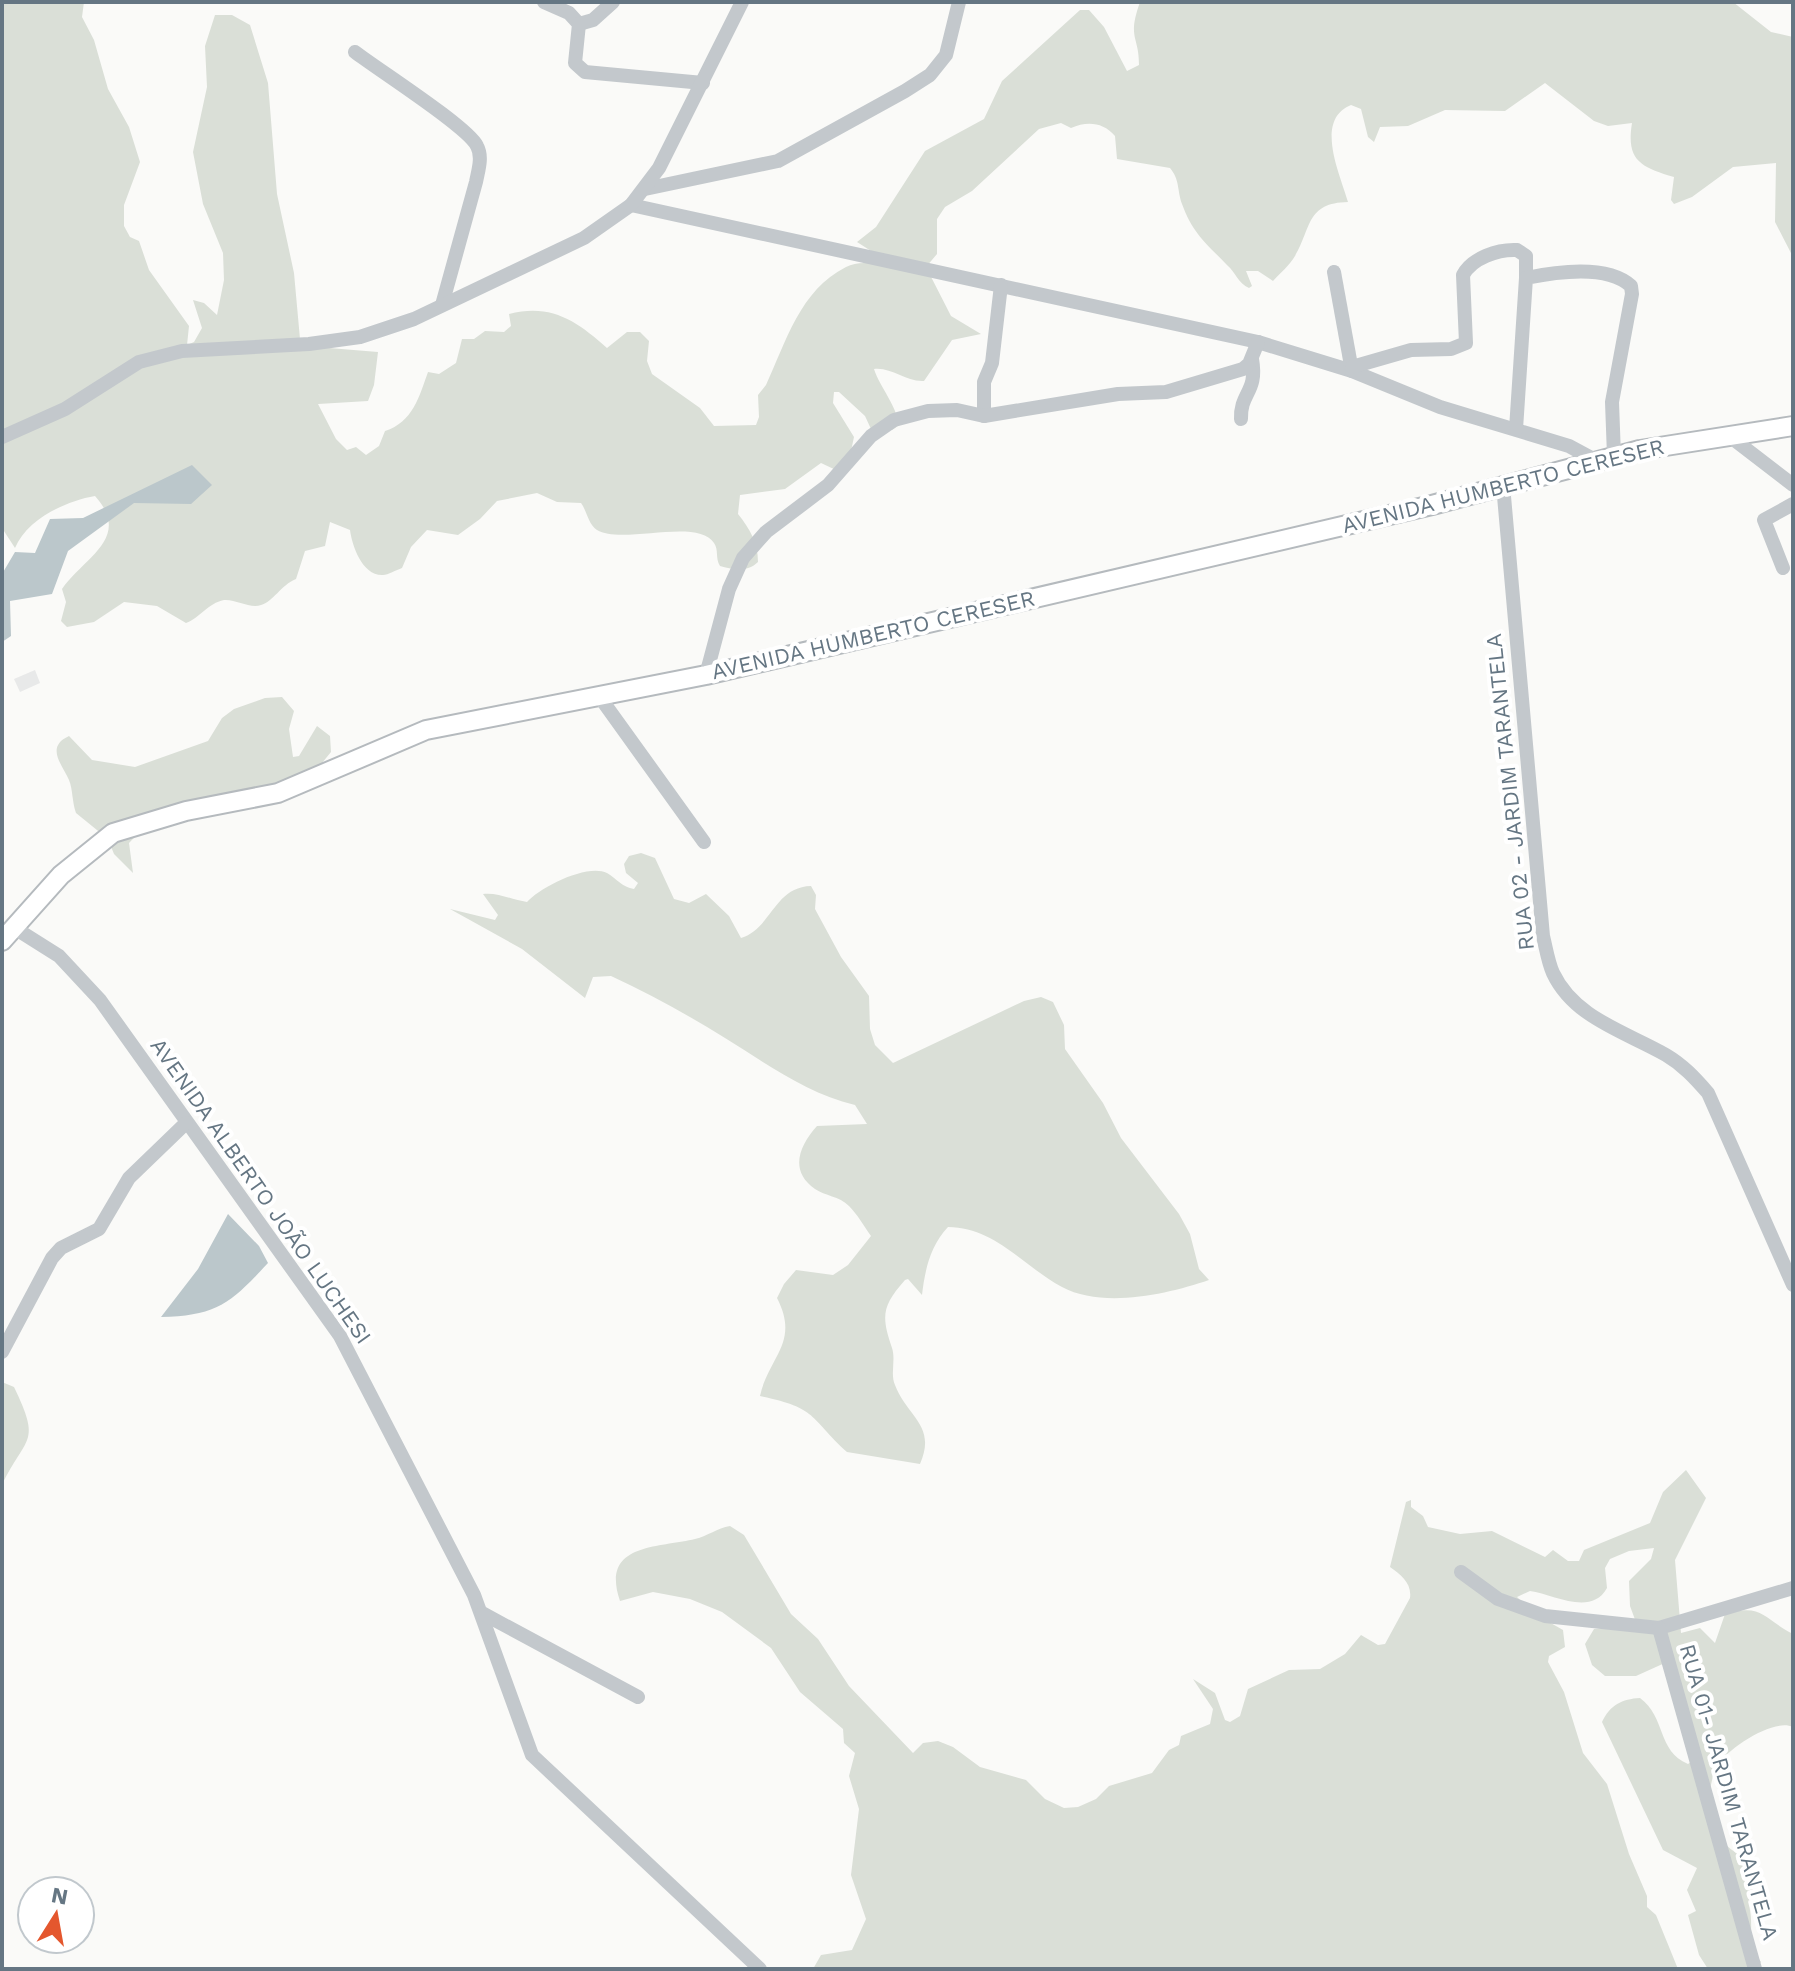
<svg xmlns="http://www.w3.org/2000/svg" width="1795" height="1971" font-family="'Work Sans',sans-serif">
<rect width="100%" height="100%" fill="#fafaf8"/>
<path fill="#e8e9e9" d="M35,670L40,683L20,692L14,679Z"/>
<g fill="#dadfd7">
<path d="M2,2H84L82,17L94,40L108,89L129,127L140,162L124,205V226L130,237L139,241L149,270L189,326L187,345L194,342L202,328L193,300L204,303L217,315L224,280L223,253L203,204L193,152L207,87L205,46L215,15H232L250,25L268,83L277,194L294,273L300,339L317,347L378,352L374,385L368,401L318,404L336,439L347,450L356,447L366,455L379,446L385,431C413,422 419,397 428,372L439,374L456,363L462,339H474L485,331L504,332L511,326L509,314C551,303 577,321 607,348L627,332H640L649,341L647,361L652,374L700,408L714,426L756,425L759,417L758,395L766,385C786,342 800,290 846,267C857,261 871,265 882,258L857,242L876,227L925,151L984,119L1002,81L1080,10H1089L1104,27L1127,71L1139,65C1139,35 1127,39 1140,2H1733L1771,32L1793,37V257L1775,222L1776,163L1733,167L1692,197L1674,204L1671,200L1674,177C1640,167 1626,160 1632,123L1608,126L1594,121L1545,83L1505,111L1445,110L1408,126L1380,127L1374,142L1368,137L1361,109L1351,105C1314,120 1340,174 1348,202C1306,203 1312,227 1295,256C1290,265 1280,273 1273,281L1258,271H1246L1252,286L1249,288C1238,283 1236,273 1227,265C1206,243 1193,234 1182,204C1177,190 1180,180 1170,168L1117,159L1115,136C1103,122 1087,121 1071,128L1061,123L1039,129L972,191L945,207L937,219V254L926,267L951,316L981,334L952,340L924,381C905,382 892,367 874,369C880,388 899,408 898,426L892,430L871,429L865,416L839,392H834L833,403L854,437L849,460L838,471L821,463L785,489L740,495L738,514C750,529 758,543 758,562C748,572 733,570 720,566C715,558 719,550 714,543C698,517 622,545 597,530C588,524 587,511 581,503L557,502L537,493L497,501L480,519L458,535L427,530L411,547L402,568C396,570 388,575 383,575C362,576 352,545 350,530L330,522L325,546L305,551L296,579C281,585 273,602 261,605C250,609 236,599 224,600C208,603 200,618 186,623L157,606L124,602L94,622L67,627L61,621L66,602L62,589C83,558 133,538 95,496C66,501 27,519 15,548L2,528Z"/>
<path d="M282,697L294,711L289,729L293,757L299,756L317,726L330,736L331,752L322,763L289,782L150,821L129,843L133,873L114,854L108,839L76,813C72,802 73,790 69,780C62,764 45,747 69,736L92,760L135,767L208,741L222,718L234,709L265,698Z"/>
<path d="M641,853L655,858L674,899L689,903L706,894L729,916L741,938C772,928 774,887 811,886L816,895L815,909L841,957L869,996L870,1029L875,1045L893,1063L1024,1001L1041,997L1053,1002L1064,1025L1065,1049L1103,1103L1121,1138L1179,1214L1190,1234L1199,1269L1209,1280C1168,1294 1103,1309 1062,1287C1024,1267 995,1227 948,1227C930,1246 925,1270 922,1295L908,1279L905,1280C882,1306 881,1316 892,1348C896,1360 890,1374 895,1385C907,1417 937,1425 920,1464L847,1452C808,1416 818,1408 760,1396C769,1356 800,1343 777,1298L784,1284L796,1270L833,1275L848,1265L871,1236C864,1226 857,1214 849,1206C839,1196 825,1196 815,1189C789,1171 799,1146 817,1126L867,1124L855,1105C806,1093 767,1064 725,1038C688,1015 650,994 611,976L593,977L585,998L522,949L450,909L495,920L498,915L483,894C497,892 513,900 527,902C540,887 588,863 607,873C617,879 622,887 634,889L638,883L626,873L624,864L629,856Z"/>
<path d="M2,1382L14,1387C42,1445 26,1435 2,1485Z"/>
<path d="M1686,1470L1706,1498L1675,1560L1681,1633L1700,1628L1715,1643L1725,1614C1763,1603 1762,1618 1793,1634V1727C1773,1718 1729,1748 1717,1765C1713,1771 1712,1782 1710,1789C1717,1804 1710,1817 1717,1832C1731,1864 1771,1850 1748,1902C1756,1927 1744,1939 1761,1962L1755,1969H1708L1699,1955L1688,1915L1696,1911L1687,1890L1697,1868L1663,1850L1602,1722C1610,1705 1622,1699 1640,1698C1666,1717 1657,1751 1688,1764L1695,1759L1667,1662L1636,1676H1605L1592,1665L1585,1644L1594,1629L1637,1625L1630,1606L1629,1581L1651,1559L1654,1548L1629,1551L1610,1559L1605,1568L1607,1588C1591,1617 1553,1594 1530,1591L1517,1597L1535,1614L1563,1630L1565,1647L1549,1656L1548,1662L1564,1692L1583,1753L1607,1784L1629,1854L1647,1896V1907L1656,1915L1678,1969H813L821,1955L852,1950L866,1919L851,1875L859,1809L849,1776L855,1753L844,1743L843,1729L800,1692L771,1648L722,1612L690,1599L653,1592L620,1601C600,1543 658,1548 695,1539C708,1536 717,1528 730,1526L744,1535L791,1614L818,1639L849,1686L913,1753L923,1743L938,1741L953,1747L980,1767L1026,1780L1045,1799L1064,1808L1078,1807L1096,1799L1109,1786L1152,1773L1169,1750L1179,1745L1181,1736L1210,1724L1213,1709L1193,1679L1215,1693L1225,1720L1230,1722L1240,1716L1248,1689L1289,1670L1320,1669L1345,1654L1361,1635L1378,1645L1385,1644L1410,1598C1412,1583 1401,1575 1390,1567L1406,1502L1411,1500V1507L1423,1516L1428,1527L1460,1534L1492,1531L1545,1557L1553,1550L1568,1561H1579L1584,1550L1650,1523L1663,1492Z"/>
</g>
<g fill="#bbc7cb">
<path d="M192,465L212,485L191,504L134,503L68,551L52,594L10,601L11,636L2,642V574L15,552L35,553L50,519L83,518Z"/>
<path d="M228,1214L259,1246L268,1263C231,1303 217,1316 161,1317L198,1269Z"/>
</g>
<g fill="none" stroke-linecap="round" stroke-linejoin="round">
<defs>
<path id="major" d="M2,941L61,875L113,833L186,811L278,793L426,730L706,675L1432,505L1640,450L1793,426"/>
</defs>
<use href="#major" stroke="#b5babe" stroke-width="22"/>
<g stroke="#c3c8cc" stroke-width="14">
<path d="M544,2L569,13L579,24L575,63L585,72L703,83"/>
<path d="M579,24L593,20L613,2"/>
<path d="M355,52C377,69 468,127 477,146C483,157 478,171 476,182L442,305"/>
<path d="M645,189L778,161L905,91L930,75L946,55L959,2"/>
<path d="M631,205L1258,342L1352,371L1440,407L1569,446L1595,460"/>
<path d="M1334,272L1352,371"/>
<path d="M1352,367L1411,350L1451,349L1466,343L1463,275C1472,258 1498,249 1517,250L1526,256V278"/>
<path d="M984,416V382L992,363L1001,285"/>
<path d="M1241,419C1240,392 1258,393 1252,359"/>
<path d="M1516,429L1526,278C1555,272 1607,264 1631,286L1632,294L1612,402L1614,456"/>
<path d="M1728,435L1793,485"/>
<path d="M2,437L65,409L139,362L182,351L309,344L360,337L414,319L584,238L631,205L659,168L742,2"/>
<path d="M1503,485L1543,936C1546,948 1548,962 1553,973C1574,1018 1626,1032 1666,1055C1683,1065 1695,1078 1708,1093L1793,1285"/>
<path d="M1783,568L1764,520L1793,504"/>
<path d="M706,675L729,589L743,558L766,532L828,485L871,436L894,420L928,411L957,410L984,416L1118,394L1166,392L1243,369L1249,364L1258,342"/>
<path d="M599,696L704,842"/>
<path d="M13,927L59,956L100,1000L340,1336L474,1595L532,1755L760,1969"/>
<path d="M2,1352L52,1258L61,1248L99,1229L129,1178L186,1123"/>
<path d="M1461,1572L1498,1599L1545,1616L1659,1628L1793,1588"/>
<path d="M482,1613L638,1697"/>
<path d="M1659,1628L1755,1969"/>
</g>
<use href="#major" stroke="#fff" stroke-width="18"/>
</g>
<g text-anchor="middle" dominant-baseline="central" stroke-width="8" stroke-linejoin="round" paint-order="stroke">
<g font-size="22" fill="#657683" stroke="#fff">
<text transform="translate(1503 486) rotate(-14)">AVENIDA HUMBERTO CERESER</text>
<text transform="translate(873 635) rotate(-13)">AVENIDA HUMBERTO CERESER</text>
<text transform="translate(1510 792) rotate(-96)">RUA 02 - JARDIM TARANTELA</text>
<text transform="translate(261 1191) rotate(55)">AVENIDA ALBERTO JOÃO LUCHESI</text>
<text transform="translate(1729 1792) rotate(74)">RUA 01- JARDIM TARANTELA</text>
</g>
</g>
<rect width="1795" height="1971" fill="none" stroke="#657683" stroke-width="8"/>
<g transform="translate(56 1915) rotate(11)"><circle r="38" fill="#ffffff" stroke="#c1c8cd" stroke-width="2"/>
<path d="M0-6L14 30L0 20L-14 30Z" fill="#e4572e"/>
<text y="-12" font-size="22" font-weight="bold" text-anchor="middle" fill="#657683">N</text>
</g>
</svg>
